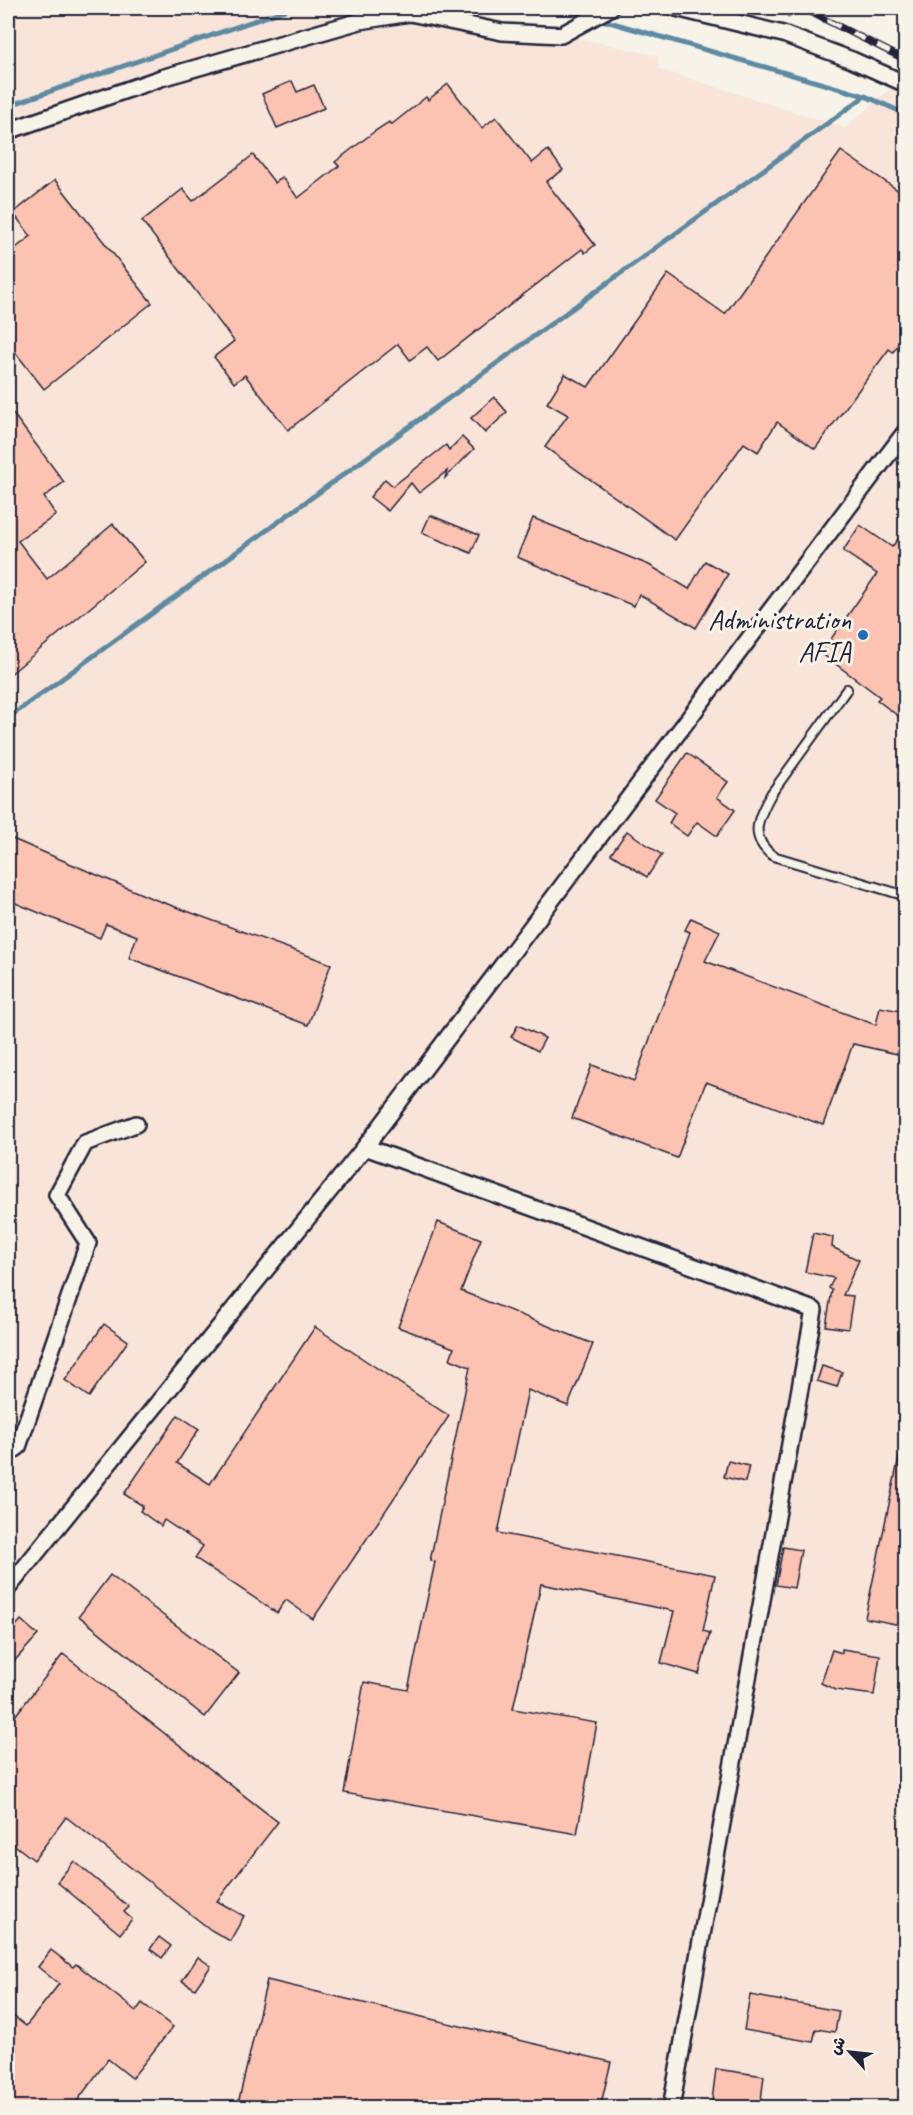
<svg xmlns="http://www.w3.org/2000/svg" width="913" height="2115" font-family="Caveat,'Playpen Sans Arabic',sans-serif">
<rect width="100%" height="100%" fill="#f7f3e8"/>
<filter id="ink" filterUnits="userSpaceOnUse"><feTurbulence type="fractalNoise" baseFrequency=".0167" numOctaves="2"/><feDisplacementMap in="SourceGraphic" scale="12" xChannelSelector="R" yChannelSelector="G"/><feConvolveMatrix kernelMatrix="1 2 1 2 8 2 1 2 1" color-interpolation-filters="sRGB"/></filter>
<g filter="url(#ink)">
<path fill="#f8e4d8" d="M8,8H444L658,56L659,69L845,128L905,76V2107L8,2108Z"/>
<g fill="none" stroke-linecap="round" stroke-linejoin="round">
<g stroke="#5d89a2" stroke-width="5">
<path d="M558,8L587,16"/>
<path d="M599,19L865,96"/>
<path d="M8,106L291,8"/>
<path d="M8,718L865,96L906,114"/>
</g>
</g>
<g fill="#fcc2b2" stroke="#22223b" stroke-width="1.5">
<path d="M292,81L297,92L314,85L324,108L277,128L262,94Z"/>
<path d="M448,84L482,128L496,117L532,163L548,150L563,170L546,182L595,245L585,253L582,249L438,361L427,347L410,360L398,344L288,430L245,375L234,383L214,357L234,341L142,221L183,189L193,201L253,155L275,183L282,177L298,198L339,166L335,162L375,131L389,122L391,125L426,97L428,100Z"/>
<path d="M841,151L906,196V334L893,352L889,349L815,449L777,422L758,452L744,443L675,540L545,447L568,415L547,403L565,374L588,387L668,274L725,314Z"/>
<path d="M55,180L152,303L44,389L8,343V254L31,236L13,213Z"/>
<path d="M494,397L507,412L485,433L471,418Z"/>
<path d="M8,407L64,482L44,497L56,515L18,541L47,579L113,524L145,562L8,676Z"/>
<path d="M462,437L474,449L445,478L447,471L419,493L411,483L388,511L370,497L385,479L393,486L446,445L449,450Z"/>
<path d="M430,515L479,535L471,553L422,533Z"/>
<path d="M533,518L649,565L689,589L705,561L728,574L696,628L639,594L634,606L517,557Z"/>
<path d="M860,525L892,547L906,528V722L877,700L880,697L821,653L877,574L843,551Z"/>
<path d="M687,753L728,782L717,797L735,810L717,836L697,822L687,836L669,823L675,813L655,799Z"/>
<path d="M627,831L662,855L647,877L611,854Z"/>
<path d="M8,837L151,898L331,964L308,1025L129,958L137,936L106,924L100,938L8,900Z"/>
<path d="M691,918L720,931L705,961L876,1025L880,1007L906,1012V1056L853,1044L823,1125L706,1082L677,1158L572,1118L592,1065L634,1081L690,932L685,930Z"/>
<path d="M518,1025L545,1038L538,1051L511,1037Z"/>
<path d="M438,1222L481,1239L461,1291L593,1344L568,1406L528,1390L498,1533L715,1575L703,1631L710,1633L699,1674L661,1663L674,1611L541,1584L513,1709L597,1723L577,1834L344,1793L364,1682L408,1690L435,1562L430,1561L470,1367L450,1359L454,1348L398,1327Z"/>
<path d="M813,1233L833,1237L832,1247L859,1260L843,1295L853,1296L848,1329L826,1326L832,1290L829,1288L834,1278L805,1272Z"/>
<path d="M104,1324L128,1341L89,1397L65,1380Z"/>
<path d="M315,1327L449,1416L313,1619L286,1600L277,1613L195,1558L203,1546L164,1520L161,1526L140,1511L143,1506L124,1494L178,1415L199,1429L177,1463L210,1484Z"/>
<path d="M822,1366L842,1372L837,1387L817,1381Z"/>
<path d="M899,1457H906V1626L865,1618Z"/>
<path d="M728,1461L749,1466L745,1482L724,1477Z"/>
<path d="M783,1547L801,1550L794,1588L776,1585Z"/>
<path d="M110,1575L239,1673L205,1717L79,1616Z"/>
<path d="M21,1620L38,1635L8,1668V1635Z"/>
<path d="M842,1649L880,1655L874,1695L836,1690L821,1683L832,1650L842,1653Z"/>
<path d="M63,1654L278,1822L217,1901L244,1916L230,1941L211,1930L66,1817L34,1860L8,1840V1725Z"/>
<path d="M74,1861L129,1907L124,1912L132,1919L120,1934L57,1882Z"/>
<path d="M159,1937L171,1946L162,1958L150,1949Z"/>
<path d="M51,1950L73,1967L76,1964L136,2011L142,2003L173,2027L132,2078L108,2059L72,2108H8V2012L26,2026L59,1984L38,1967Z"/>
<path d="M198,1957L211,1966L195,1989L182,1981Z"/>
<path d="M267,1980L611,2062L600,2108H237Z"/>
<path d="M750,1995L839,2011L835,2032L816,2029L813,2042L744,2030Z"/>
<path d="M716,2069L764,2076L760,2108L734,2105L733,2108H711Z"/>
</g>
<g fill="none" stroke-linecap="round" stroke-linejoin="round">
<defs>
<path id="service" d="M847,689L771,794C758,818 748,837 773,856L906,896"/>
<g id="minor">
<path d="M676,8L783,34L852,60L906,84"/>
<path d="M8,131L161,78L360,21L410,13L502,32L561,35L610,8"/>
<path d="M365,1147L814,1310L671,2108"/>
<path d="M8,1454L18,1447L88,1243L57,1195L85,1143L136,1124"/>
<path d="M8,1588L365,1147L906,431"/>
</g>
</defs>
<use href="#service" stroke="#22223b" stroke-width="12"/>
<use href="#minor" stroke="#22223b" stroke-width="20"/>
<path stroke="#22223b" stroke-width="3" stroke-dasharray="1.5 4.5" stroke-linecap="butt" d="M788,18L792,8"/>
<use href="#service" stroke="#f7f3e8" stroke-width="8"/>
<use href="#minor" stroke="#f7f3e8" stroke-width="15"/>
<defs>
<path id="rail" d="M802,8L906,60"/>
</defs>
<use href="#rail" stroke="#22223b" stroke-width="7"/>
<use href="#rail" stroke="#f7f3e8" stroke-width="4.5" stroke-dasharray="14" stroke-linecap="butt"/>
</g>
</g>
<circle fill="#1f6fb2" stroke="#f7f3e8" stroke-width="2" cx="863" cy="635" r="6"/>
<g text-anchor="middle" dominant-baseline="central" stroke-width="6" stroke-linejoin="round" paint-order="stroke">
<g font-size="28" fill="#22223b" stroke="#f7f3e8" text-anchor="end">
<text x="851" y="619">Administration<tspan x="851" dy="32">AFIA</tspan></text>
</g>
</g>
<rect width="913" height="2115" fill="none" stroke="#f7f3e8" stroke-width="30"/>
<rect x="15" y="15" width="883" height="2085" fill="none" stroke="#22223b" stroke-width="2" filter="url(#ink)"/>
<g transform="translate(850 2052) rotate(297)" stroke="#f7f3e8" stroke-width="4.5" paint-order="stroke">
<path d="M0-4.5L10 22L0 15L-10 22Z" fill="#22223b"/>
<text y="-9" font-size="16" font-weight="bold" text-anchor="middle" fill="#22223b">ش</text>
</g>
</svg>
